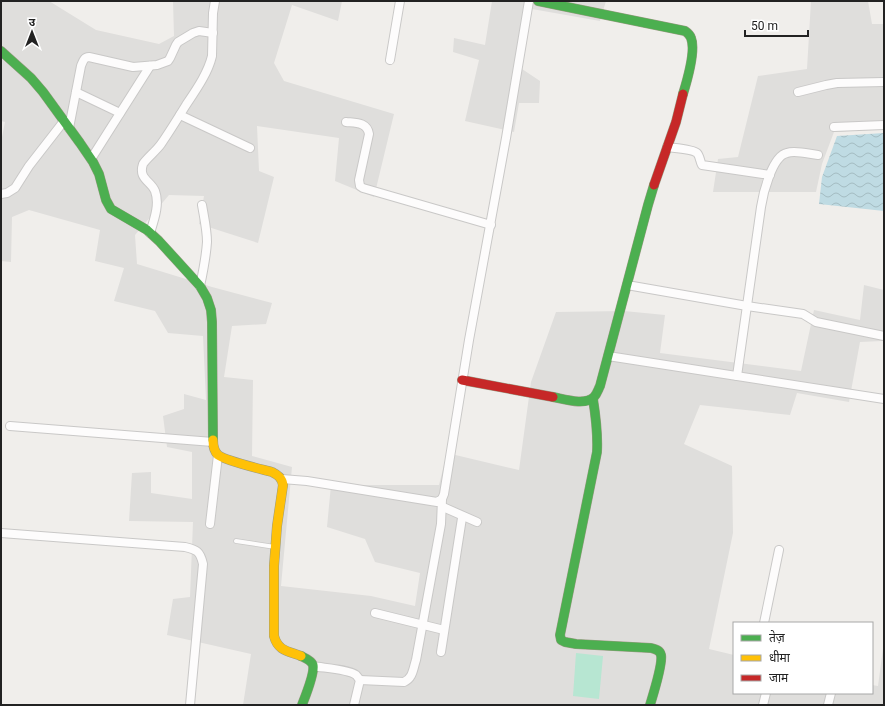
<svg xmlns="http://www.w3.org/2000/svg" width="885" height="706" font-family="Roboto,'Noto Sans Devanagari',sans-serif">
<defs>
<pattern id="water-waves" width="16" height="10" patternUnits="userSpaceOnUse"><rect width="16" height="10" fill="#bfdbe3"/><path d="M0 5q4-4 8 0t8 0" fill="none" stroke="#a4bcc2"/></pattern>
</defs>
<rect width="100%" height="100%" fill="#f0eeeb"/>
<g fill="#dfdedc">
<path d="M1,1H49L96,30L159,44L174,36L173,1H342L338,21L292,5L274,63L284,81L394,114L374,197L335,181L339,138L257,126L259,171L274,177L258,243L199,224L204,196L169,195L135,235L137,264L212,287L272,303L266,324L232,326L224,377L253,380L252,456L292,467L281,586L371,596L415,606L420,573L375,562L365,539L327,527L331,485H439L447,453L519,470L531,382L556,312L624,311L665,315L660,353L801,371L814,310L860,320L864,285L884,290V331L882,341L860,342L849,402L797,393L790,415L700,405L684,444L732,466L733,533L709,649L734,655V693H872V685L878,686L884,641V705H243L251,654L167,635L173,599L190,597L193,522L129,521L132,473L151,472V493L192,499V452L167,447L163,416L184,409V394L206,400L203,336L168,333L155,311L114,301L124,268L95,261L100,230L29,210L12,217L11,262L1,261V142L5,122L1,121Z"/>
<path d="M492,1H606L600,21L532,9L522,69L540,81L539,103H519L514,132L465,121L479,60L453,52L454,38L485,45Z"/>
<path d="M811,1H868L872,24H884V129L834,132L822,164L816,192H713L718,159L738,157L758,76L807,69Z"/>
</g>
<path fill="#b7e6d2" d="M576,653L603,656L599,699L573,696Z"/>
<path fill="url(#water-waves)" d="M884,133V211L819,204L822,177L837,136Z"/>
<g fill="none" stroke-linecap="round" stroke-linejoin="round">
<defs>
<path id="lane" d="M236,541L275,547"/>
<g id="street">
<path d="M390,60L400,1"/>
<path d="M76,92L120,113"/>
<path d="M798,92L826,85L837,83L884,82"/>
<path d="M180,115L250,148"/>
<path d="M346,122C356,123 367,122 369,134L359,180L360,186L363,188L491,225"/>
<path d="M834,127L884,125"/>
<path d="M69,128L81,66C83,61 84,57 89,57L133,67L157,65L168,61L170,58L176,45L178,42L193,33L199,31L213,33"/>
<path d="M667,147C674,148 693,149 697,153C700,156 700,162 702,165L770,175"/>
<path d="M91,159L150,66"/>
<path d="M1,194L7,193L15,188L29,166L64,121"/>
<path d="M150,233C154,220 160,204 155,191C151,181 138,179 143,164C146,159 157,150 161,144C170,131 178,118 186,105C196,90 208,73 212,56L213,13L215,1"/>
<path d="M627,285L747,306L803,314L816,322L884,336"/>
<path d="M200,286C203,272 206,257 207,242C207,230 204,217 202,205"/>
<path d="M608,356L884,399"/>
<path d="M737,376L761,207C763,194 772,156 787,153C795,150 809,154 818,155"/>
<path d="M10,426L213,442"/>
<path d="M282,479L307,481L437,502L442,499L444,494L469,340L506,138L529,1"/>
<path d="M443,507L477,522"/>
<path d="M210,524L218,455"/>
<path d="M1,533L185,547C197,550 200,551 203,564L190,705"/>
<path d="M375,613L444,630"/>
<path d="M764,623L779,550"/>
<path d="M441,652L462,518"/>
<path d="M313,666C323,668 348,669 356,675C358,677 358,678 360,680L354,705"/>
<path d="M360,680L404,682C413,678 413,669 416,660L441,524L442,499"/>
<path d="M763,705L766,693"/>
<path d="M828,705L831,693"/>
</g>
<g id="fast">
<path d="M538,1L685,31C688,33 690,35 691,38C696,50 687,81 683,94"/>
<path d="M1,51L31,78L43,92L80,143L93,162L99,174L106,200L111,209L147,230L159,241L200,286L207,298L211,310L212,322L213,440"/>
<path d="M553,397C564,399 585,406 594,397C597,394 598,390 600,386L648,205L654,185"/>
<path d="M593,399C596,418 598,433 597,452L560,635L561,640L565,642L576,644L651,648C655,649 660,650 661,655C663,664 653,695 650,705"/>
<path d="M301,656C305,658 311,660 313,665C315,673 305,697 302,705"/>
</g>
<path id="slow" d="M213,440C213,446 214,451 218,455C226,461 261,469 272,472C278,475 282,478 283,485L277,526L274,566V636C278,651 288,651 301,656"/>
<g id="jam">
<path d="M654,185L676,122L683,94"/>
<path d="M462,380L553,397"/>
</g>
</defs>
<use href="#lane" stroke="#c9c8c7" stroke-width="5.5"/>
<use href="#street" stroke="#c9c8c7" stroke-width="10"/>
<use href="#fast" stroke="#999a82" stroke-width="10"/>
<use href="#slow" stroke="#999a82" stroke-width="10"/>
<use href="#jam" stroke="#999a82" stroke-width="10"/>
<use href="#lane" stroke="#fdfcfc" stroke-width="4"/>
<use href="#street" stroke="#fdfcfc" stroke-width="8"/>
<use href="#fast" stroke="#4caf50" stroke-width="9"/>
<use href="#slow" stroke="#ffc107" stroke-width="9"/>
<use href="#jam" stroke="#c62828" stroke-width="9"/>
</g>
<rect width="885" height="706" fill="none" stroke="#222222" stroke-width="4"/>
<rect x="733" y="622" width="140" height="72" fill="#ffffff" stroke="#a7a7a7"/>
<rect x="741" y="635" width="20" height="6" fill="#4caf50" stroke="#a7a7a7"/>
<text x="769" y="642" font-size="12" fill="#222222">तेज़</text>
<rect x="741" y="655" width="20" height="6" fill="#ffc107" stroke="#a7a7a7"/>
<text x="769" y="662" font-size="12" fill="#222222">धीमा</text>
<rect x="741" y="675" width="20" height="6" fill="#c62828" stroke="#a7a7a7"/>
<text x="769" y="682" font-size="12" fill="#222222">जाम</text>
<g transform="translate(32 32)" stroke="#ffffff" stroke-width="3" paint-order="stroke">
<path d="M0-3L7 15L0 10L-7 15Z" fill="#222222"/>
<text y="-6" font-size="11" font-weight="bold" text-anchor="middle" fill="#222222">उ</text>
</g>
<path d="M745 30v6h63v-6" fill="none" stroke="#222222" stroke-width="2"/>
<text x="751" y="30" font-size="12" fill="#222222" stroke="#ffffff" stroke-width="3" paint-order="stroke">50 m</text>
</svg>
